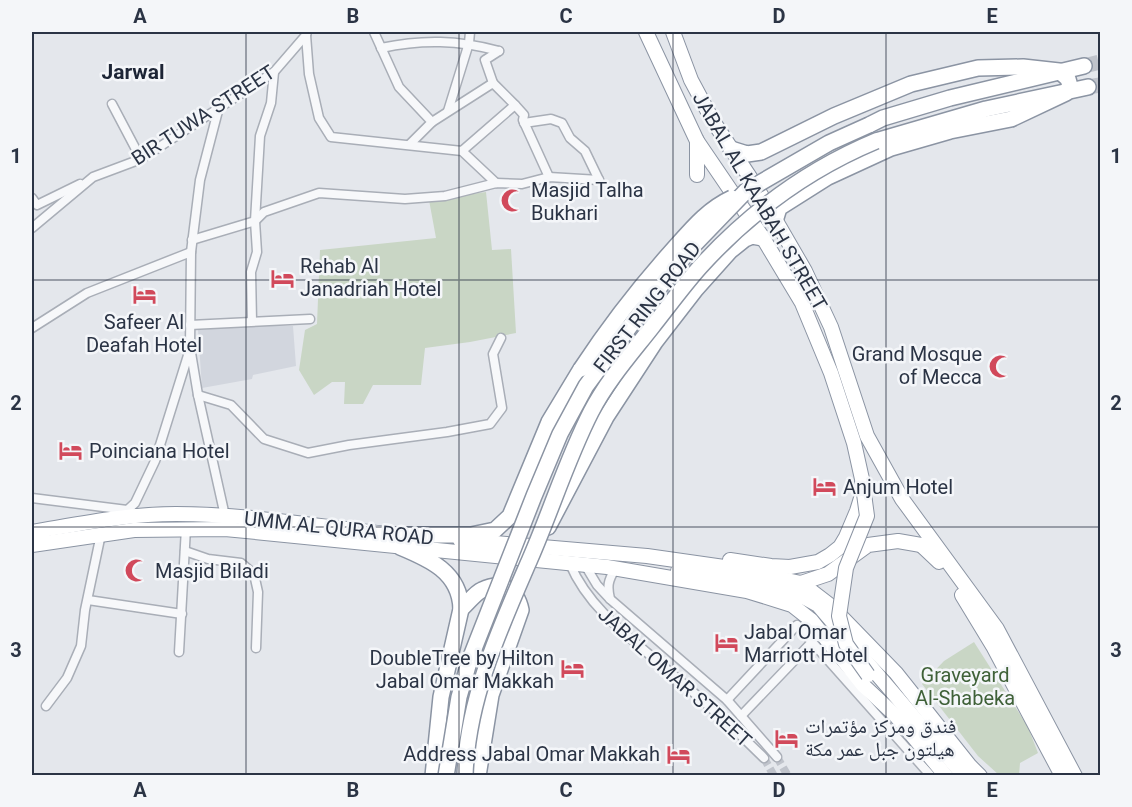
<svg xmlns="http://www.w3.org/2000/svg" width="1132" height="807" font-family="Roboto,'Noto Naskh Arabic',sans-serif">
<rect width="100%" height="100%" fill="#e4e7ec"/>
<path fill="#d2d6de" d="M245,326H293L296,366L253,375L252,379L202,388L198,330Z"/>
<g fill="#c9d6c5">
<path d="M486,192L492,250L511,249L516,333L470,342L425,348L421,385H373L363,404H344L345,382H332L314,395L299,370L305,330L317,324L320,250L436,238L429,200Z"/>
<path d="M974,642L1028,727L1038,753L1020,763L1019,775H999L978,756L922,684L944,661Z"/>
</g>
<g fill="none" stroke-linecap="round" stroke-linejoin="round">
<g stroke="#bfc3cb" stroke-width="8" stroke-dasharray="8 4" stroke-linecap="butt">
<path d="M777,757L788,776"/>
<path d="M764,758L774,776"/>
</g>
<g stroke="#bfc3cb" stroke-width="15" stroke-dasharray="15 8" stroke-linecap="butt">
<path d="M1084,66L1100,62"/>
<path d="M1088,87L1100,85"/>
</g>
<defs>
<g id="minor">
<path d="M374,32L399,87L432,122L410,144"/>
<path d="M306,35L309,74L319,118L331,137L462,151L496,183"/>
<path d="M381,48C423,39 458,40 499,51"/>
<path d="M493,83L485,60L499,51"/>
<path d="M112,104L141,159"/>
<path d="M219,107L200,180L191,252L190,347L198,395L225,516"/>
<path d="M448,111L469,43L470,32"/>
<path d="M432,122L493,83L515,105"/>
<path d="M524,123L551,119L562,123L570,138L585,151L599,180"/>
<path d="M462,151L515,105L524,115L523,120L549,177"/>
<path d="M32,198L37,205L80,184"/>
<path d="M32,228L93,177L141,159L274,72L306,35L307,32"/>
<path d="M192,240L255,221L264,212L319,193L405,199L445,196L496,183L522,184L549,177L599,180"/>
<path d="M252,321L251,272L257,252L255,221L260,136L271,103L274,72"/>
<path d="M190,325L310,319"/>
<path d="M32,328L87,293L191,252"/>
<path d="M198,395L231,405L264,439L308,453L349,445L447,432L490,424L502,408L493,354L501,338"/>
<path d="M32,498L127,510"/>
<path d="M120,517L135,503L155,461L190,349"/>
<path d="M185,551L208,559L241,563L254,574L258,592L256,648"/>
<path d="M570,564C590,611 635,641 672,674C704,701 734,728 764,758"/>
<path d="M585,565L597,585L610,599"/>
<path d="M615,569C608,581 607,586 610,599L727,700L777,757"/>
<path d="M88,600L182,614"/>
<path d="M179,652L186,528"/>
<path d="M727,700L797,625L931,776"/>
<path d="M46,706L67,678L81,646L85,610L101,534"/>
<path d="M741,716L812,642"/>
</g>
<g id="trunk">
<path d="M646,32L697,141L763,238L802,303L831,373L854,443L862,479V495L857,511L846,537L840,547L830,555L818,562L790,567L771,566L730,560"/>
<path d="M673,32L691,80L713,121L757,188L805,271L831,327L867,436L902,499L997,629L1075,776"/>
<path d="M697,141V175"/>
<path d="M32,532C80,524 127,514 176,514C254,514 331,529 408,536"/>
<path d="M460,540L647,556L724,567L801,583L831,606L896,673L970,766L980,776"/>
<path d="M32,545L134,530L225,529L607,567L747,591L792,605L811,620L864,686L896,716L946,776"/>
<path d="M921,545L939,562"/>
<path d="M678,571C725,576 778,581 818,605L964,776"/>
<path d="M801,583L828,574L868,545L898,541L921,545L927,549"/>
<path d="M962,595L993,646L1060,772"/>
</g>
<g id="motorway">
<path d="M869,125L883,118L950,98L1084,66"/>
<path d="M876,141L986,109L1088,87"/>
<path d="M731,149L747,154L761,152L834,116L911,84L978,68L1023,67L1059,71L1068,79L1070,86L1066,93L1011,119L950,131L891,148L828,177L779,208L775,221"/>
<path d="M548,527L606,417L655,342L696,289L730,251L745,239L752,236L763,238"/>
<path d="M397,535H471L495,530L510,516L549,422L581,369"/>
<path d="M400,547C429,559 460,572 461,609L441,697L433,776"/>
<path d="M461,609C468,603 475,593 482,590C502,580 517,590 521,610L491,695L478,776"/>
</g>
</defs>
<use href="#minor" stroke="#a9aeb7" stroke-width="11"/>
<use href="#trunk" stroke="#8b94a3" stroke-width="16"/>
<use href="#motorway" stroke="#8b94a3" stroke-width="18"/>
<use href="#minor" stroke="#f7f8fa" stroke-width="8"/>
<use href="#trunk" stroke="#fff" stroke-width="14"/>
<use href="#motorway" stroke="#fff" stroke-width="15"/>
<defs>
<path id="trunk-bridge" d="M862,479L867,516L846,568L839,616L846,644L868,675"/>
<g id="motorway-bridge">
<path d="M581,369C608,328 638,289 671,252C690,231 706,210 732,198"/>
<path d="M446,776L459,697L470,659L534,496L560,434L586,386L650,299L692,247L746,191L829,143L869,125"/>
<path d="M465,776C467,700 500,628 530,559C551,511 567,459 591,412C607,381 630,355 652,327C668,307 683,286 700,267C749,213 809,169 876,141"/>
</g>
</defs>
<use href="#trunk-bridge" stroke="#8b94a3" stroke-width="16" stroke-linecap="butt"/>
<use href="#motorway-bridge" stroke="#8b94a3" stroke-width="18" stroke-linecap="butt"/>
<use href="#trunk-bridge" stroke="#fff" stroke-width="14"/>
<use href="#motorway-bridge" stroke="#fff" stroke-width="15"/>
</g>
<path fill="none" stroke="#2b3445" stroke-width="1.5" stroke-opacity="0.55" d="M246,32V776M459,32V776M673,32V776M886,32V776M32,280H1100M32,527H1100"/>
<defs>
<symbol id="mosque-bare" viewBox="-9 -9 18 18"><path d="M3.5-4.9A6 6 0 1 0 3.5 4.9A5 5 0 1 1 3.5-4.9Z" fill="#d1495b" stroke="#f4f6f9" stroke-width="2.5" paint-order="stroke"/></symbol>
<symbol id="hotel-bare" viewBox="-9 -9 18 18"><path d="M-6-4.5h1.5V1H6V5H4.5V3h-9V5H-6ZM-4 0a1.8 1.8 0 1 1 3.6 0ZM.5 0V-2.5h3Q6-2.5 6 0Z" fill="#d1495b" stroke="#f4f6f9" stroke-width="2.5" paint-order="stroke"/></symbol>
</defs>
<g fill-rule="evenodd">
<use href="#mosque-bare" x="496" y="184" width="33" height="33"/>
<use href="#hotel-bare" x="266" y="262" width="33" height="33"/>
<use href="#hotel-bare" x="128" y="278" width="33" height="33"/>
<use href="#mosque-bare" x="984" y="350" width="33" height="33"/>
<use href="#hotel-bare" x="54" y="434" width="33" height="33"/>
<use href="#hotel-bare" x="808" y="470" width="33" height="33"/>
<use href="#mosque-bare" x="120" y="554" width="33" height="33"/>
<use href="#hotel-bare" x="710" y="626" width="33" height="33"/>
<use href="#hotel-bare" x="556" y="652" width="33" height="33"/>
<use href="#hotel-bare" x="770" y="722" width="33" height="33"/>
<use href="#hotel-bare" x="662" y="738" width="33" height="33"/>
</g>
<g text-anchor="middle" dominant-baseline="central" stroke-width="5" stroke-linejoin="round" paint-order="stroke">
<g font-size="20" fill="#2b3445" stroke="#f4f6f9">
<text transform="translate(203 115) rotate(-33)">BIR TUWA STREET</text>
<text transform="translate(760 201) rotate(60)">JABAL AL KAABAH STREET</text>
<text transform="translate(647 307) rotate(-52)">FIRST RING ROAD</text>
<text transform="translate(339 528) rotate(6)">UMM AL QURA ROAD</text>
<text transform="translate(675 677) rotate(42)">JABAL OMAR STREET</text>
</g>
<g font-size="20" fill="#2b3445" stroke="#f4f6f9" text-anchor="start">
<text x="531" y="190">Masjid Talha<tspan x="531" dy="23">Bukhari</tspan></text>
<text x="300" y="266">Rehab Al<tspan x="300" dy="23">Janadriah Hotel</tspan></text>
<text x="144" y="322" text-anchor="middle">Safeer Al<tspan x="144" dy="23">Deafah Hotel</tspan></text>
<text x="982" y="354" text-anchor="end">Grand Mosque<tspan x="982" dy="23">of Mecca</tspan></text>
<text x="89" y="451">Poinciana Hotel</text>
<text x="843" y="487">Anjum Hotel</text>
<text x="155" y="571">Masjid Biladi</text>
<text x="744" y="632">Jabal Omar<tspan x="744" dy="23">Marriott Hotel</tspan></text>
<text x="554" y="658" text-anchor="end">DoubleTree by Hilton<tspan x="554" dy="23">Jabal Omar Makkah</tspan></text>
<text x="805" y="726">فندق ومركز مؤتمرات<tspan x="805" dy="23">هيلتون جبل عمر مكة</tspan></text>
<text x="660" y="754" text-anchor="end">Address Jabal Omar Makkah</text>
</g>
<g font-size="20" fill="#3f6138" stroke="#f4f6f9">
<text x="965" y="675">Graveyard<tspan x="965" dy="23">Al-Shabeka</tspan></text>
</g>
<g font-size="21" font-weight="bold" fill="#1d2536" stroke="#f4f6f9">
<text x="133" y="72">Jarwal</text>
</g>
</g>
<rect width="1132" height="807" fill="none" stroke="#f4f6f9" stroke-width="66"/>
<rect x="33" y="33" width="1066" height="741" fill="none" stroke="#2b3445" stroke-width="2"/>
<g font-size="20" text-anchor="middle" font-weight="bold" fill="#2b3445">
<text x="140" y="23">A</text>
<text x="353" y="23">B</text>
<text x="566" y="23">C</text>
<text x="779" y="23">D</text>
<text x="992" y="23">E</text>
<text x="16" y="163">1</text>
<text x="1116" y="163">1</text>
<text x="16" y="410">2</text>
<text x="1116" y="410">2</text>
<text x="16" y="657">3</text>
<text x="1116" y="657">3</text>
<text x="140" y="797">A</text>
<text x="353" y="797">B</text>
<text x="566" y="797">C</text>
<text x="779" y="797">D</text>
<text x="992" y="797">E</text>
</g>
</svg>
